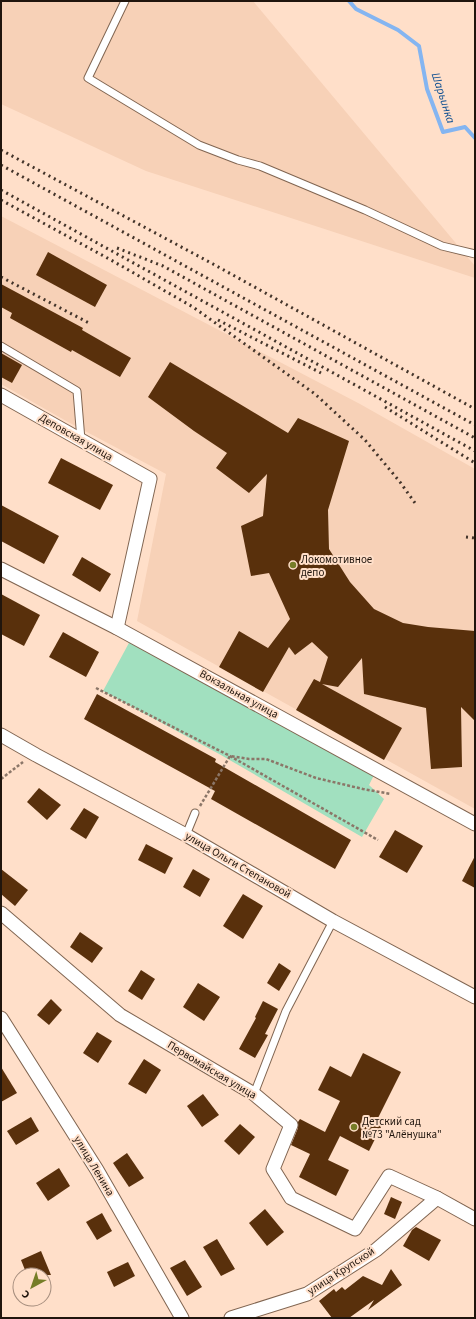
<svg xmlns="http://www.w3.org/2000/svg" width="476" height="1319" font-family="'Source Sans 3',sans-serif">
<rect width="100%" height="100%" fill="#ffdfc9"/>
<g fill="#f7d1b7">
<path d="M1,1H253L475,266V278L146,171L1,104Z"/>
<path d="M1,216L360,404L475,469V809L137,621L166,474L68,422L1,384Z"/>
</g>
<path fill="#a1e0bf" d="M130,641L374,775L369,785L384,799L362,837L221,755L103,691Z"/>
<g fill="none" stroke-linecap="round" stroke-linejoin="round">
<path stroke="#84b5f1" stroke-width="4" d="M349,1L356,9L398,30L419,46L427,89L443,132L465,127L475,138"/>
</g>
<g fill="#59300c">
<path d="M48,252L107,285L95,307L36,275Z"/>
<path d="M1,284L83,328L82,330L131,358L120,377L72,350L71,352L10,318L12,313L1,307Z"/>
<path d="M1,353L22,365L12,383L1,377Z"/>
<path d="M170,362L288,433L298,418L349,441L328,510L329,549L350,582L374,609L403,623L428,627L475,631V721L461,707L462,767L431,769L426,708L364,694L362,658L338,687L322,684L402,728L384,760L296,710L314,679L320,682L328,657L312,642L295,655L289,647L263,692L219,667L239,631L268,648L290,619L269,573L251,576L241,526L263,516L267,474L249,493L216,468L227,453L194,431L148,397Z"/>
<path d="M61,458L113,485L100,510L48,483Z"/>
<path d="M1,505L59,536L44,564L1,541Z"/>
<path d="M82,557L111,574L100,592L72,575Z"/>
<path d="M1,594L40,615L24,646L1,634Z"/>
<path d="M63,632L99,652L86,677L49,657Z"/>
<path d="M97,694L216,759L215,762L351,840L335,869L211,799L215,791L84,719Z"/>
<path d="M39,788L61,805L47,820L27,802Z"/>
<path d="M84,808L99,817L86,839L70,829Z"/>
<path d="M395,830L423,846L407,873L379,857Z"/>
<path d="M146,844L173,858L165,874L138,860Z"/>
<path d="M475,856V888L462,881Z"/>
<path d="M1,869L28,890L15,906L1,894Z"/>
<path d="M193,869L210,879L200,897L183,887Z"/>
<path d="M243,894L263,906L243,939L223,926Z"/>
<path d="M80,932L103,948L92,963L70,947Z"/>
<path d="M279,963L291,971L279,991L267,983Z"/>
<path d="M141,970L155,979L142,1000L128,991Z"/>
<path d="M198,983L220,997L204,1021L183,1007Z"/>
<path d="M51,999L62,1010L49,1025L37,1015Z"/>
<path d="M263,1001L278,1009L265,1034L268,1035L255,1058L239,1049L256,1018L255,1017Z"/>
<path d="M97,1032L112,1041L98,1063L83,1053Z"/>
<path d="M363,1053L401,1072L377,1120L383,1123L369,1151L340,1136L328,1160L349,1170L336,1196L299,1177L310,1154L291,1145L298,1128V1122L300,1119L325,1132L340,1101L318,1090L330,1066L351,1077Z"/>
<path d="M144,1059L161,1070L146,1094L128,1084Z"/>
<path d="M1,1067L17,1093L1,1102Z"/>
<path d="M203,1094L219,1115L202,1127L187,1106Z"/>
<path d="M31,1117L39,1131L16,1145L7,1131Z"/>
<path d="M240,1124L255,1137L239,1155L224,1141Z"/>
<path d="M127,1153L144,1178L129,1187L113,1163Z"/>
<path d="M59,1168L70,1186L48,1201L36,1183Z"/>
<path d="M391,1197L402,1202L395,1219L384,1214Z"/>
<path d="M265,1209L284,1232L267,1246L249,1223Z"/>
<path d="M102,1213L112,1231L97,1240L86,1222Z"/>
<path d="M416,1227L441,1240L429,1261L403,1246L412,1230Z"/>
<path d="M217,1239L235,1269L221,1276L203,1247Z"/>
<path d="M41,1251L51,1275H27L21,1260Z"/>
<path d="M185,1260L202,1287L187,1296L170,1268Z"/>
<path d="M128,1262L135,1276L114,1287L107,1272Z"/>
<path d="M391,1269L402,1285L368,1310L374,1300L349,1318H332L319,1301L334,1289L336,1292L342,1287L345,1290L363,1276L382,1285Z"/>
</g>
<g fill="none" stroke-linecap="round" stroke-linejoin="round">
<defs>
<g id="service">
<path d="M125,1L88,78L199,145L238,160L260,166L365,210L442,246L475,254"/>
<path d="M1,346L77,391L81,440"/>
<path d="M186,835L195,813"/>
<path d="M254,1094L286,1011L333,921"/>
</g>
<g id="minor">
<path d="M1,395L150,479L117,628"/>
<path d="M1,569L117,628L475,824"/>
<path d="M1,735L36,755L186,835L333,921L475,997"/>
<path d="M1,913L120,1015L254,1094L291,1125L273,1169L291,1198L355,1229L389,1176L437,1198L475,1219"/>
<path d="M1,1018L97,1170L182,1318"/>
<path d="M231,1318L307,1294L376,1250L437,1198"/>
</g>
</defs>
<use href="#service" stroke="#806551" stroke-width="9"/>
<use href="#minor" stroke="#806551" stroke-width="15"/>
<g stroke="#8b7668" stroke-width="2.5" stroke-dasharray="3 2" stroke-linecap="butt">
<path d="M96,688L230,756L378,840"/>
<path d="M1,779L23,762"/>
<path d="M200,806L230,756L249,759H266L316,778L363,789L391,794"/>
</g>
<use href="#service" stroke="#fff" stroke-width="7"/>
<use href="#minor" stroke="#fff" stroke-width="13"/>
<g stroke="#43342a" stroke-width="3" stroke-dasharray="2 4" stroke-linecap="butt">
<path d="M1,150L213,264L475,409"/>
<path d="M1,165L475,425"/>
<path d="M1,190L475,451"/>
<path d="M1,200L111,260L193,307L315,394L365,440L400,482L415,503"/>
<path d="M117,248L163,266L475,438"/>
<path d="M1,277L89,323"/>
<path d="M218,320L321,373"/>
<path d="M385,407L475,463"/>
<path d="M466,537L475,538"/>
</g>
</g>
<g fill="#767d27" stroke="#ffdfc9" stroke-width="1.5">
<circle cx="293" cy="565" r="4"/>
<circle cx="354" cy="1127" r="4"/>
</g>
<g text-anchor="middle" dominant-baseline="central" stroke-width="4" stroke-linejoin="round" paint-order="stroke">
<g font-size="11" fill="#20150d" stroke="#ffdfc9">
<text transform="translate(76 437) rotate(30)">Деповская улица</text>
<text transform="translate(239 694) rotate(29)">Вокзальная улица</text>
<text transform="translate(238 865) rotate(30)">улица Ольги Степановой</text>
<text transform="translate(212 1070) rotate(31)">Первомайская улица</text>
<text transform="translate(94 1166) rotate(59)">улица Ленина</text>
<text transform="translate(341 1271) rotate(-33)">улица Крупской</text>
</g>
<g font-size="11" fill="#20150d" stroke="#ffdfc9" text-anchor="start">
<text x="301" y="559">Локомотивное<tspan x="301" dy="13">депо</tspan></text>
<text x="362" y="1121">Детский сад<tspan x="362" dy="13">№73 "Алёнушка"</tspan></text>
</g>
<g font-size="12" font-style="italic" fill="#0e4f91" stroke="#ffdfc9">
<text transform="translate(443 98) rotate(72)">Шарьинка</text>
</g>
</g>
<rect width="476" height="1319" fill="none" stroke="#20150d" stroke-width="4"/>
<g transform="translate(32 1287) rotate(220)"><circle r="19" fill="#ffdfc9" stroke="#a68e7e"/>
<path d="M0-3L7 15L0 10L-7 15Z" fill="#767d27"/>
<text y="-6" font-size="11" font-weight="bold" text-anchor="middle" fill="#20150d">С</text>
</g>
</svg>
